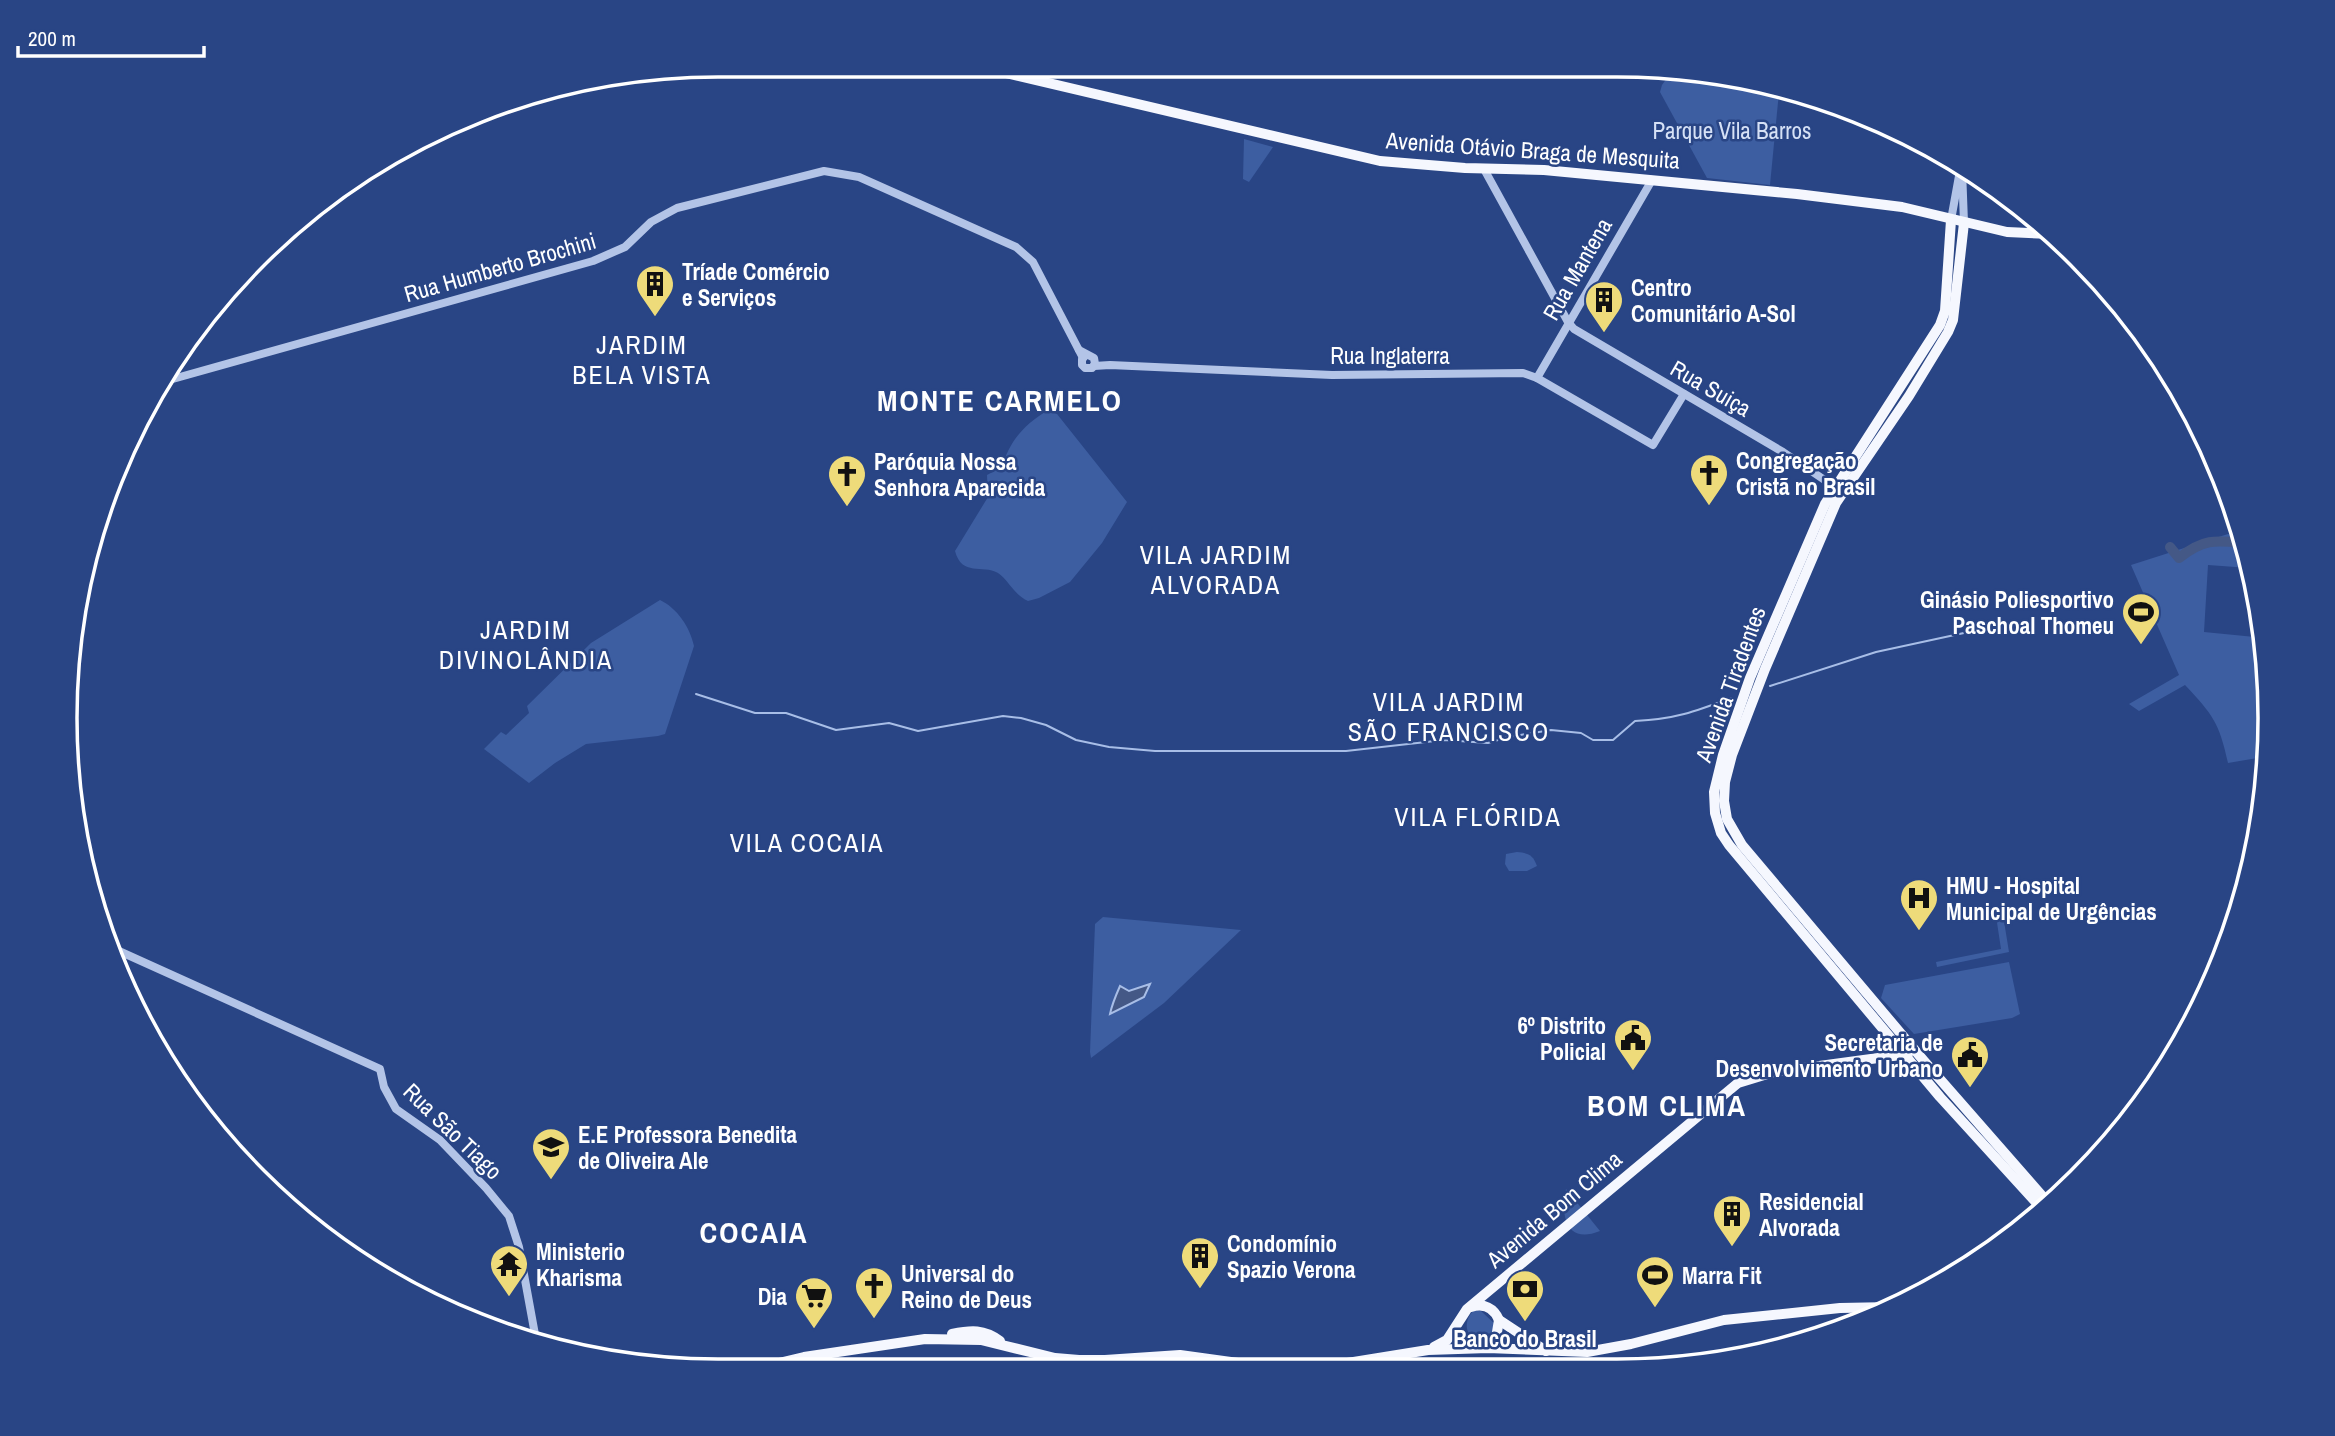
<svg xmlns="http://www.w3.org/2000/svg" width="2335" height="1436" font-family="'Archivo Narrow',sans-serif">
<rect width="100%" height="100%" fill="#294585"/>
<g fill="#3d5ea1">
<path d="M1667,78L1779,92L1770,185L1707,178L1660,92L1662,85Z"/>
<path d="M1244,139L1273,147L1249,182L1243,179Z"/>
<path d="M1048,410L1057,414L1127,502L1102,543L1070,582L1039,598L1028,601C1013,594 1008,579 998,573C982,564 962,577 955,551L988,497L987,475L1002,467C1010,440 1024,425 1048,410Z"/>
<path d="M2228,534L2242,537L2249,568L2208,565L2204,632L2265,638L2269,756L2228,763C2219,722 2213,715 2185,685L2139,711L2129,704L2179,675L2131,565Z"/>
<path d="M660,600C677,608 690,627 694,646L665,734L658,736L586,744L555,763L529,783L484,749L501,732L506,735L529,713L527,706L591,643Z"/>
<path d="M1517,852C1529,853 1533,855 1537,866L1527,871H1509L1505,864L1506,854Z"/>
<path d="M2003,915L2009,952L1937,967L1936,962L2001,949L1996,916Z"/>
<path d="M1103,917L1241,930L1164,1003L1091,1058L1090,1052L1095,924Z"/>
<path d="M2009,962L2020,1014L2012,1018L1914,1034L1881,998L1885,985Z"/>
<path d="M1566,1189L1600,1231C1566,1245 1560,1215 1566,1189Z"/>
<path d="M1474,1310L1481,1311L1497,1326C1489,1360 1451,1333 1474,1310Z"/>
</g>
<path fill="#445886" stroke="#a8bee7" stroke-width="2" d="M1150,984L1144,997L1110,1014C1112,1004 1116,995 1120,986L1129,991Z"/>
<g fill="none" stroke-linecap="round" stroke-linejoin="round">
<g stroke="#a8bee7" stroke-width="2">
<path d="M1770,686L1876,652L1987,628"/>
<path d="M696,694L755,713H786L836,730L889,723L918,731L1003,716L1021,718L1046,725L1076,740L1109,747L1155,751H1346L1444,740L1488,743L1508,737L1551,730L1581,733L1593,740H1613L1635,721C1675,719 1694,712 1731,698"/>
</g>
<path stroke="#445886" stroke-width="10" d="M2170,547L2179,558C2203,539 2214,540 2244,543"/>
<g stroke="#b3c4e7" stroke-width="8">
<path d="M1484,169L1568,322L1574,329L1783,452L1835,487"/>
<path d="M1962,169L1964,223"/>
<path d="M1951,220L1959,176"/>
<path d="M1079,350L1094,358L1095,364L1092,368H1085L1082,365V359L1086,355"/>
<path d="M1094,366L1110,365L1332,375L1523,373L1537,378L1653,445L1684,394"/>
<path d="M1537,378L1652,180"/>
<path d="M162,382L593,261L625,247L651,222L677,208L824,171L859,177L1016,247L1033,262L1083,358"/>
<path d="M110,947L380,1069L384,1087L396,1109L440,1140L486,1188L509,1216L519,1247L536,1340"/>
</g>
<g stroke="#f5f7fe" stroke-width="10">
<path d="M976,66L1380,161L1465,168L1544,170L1797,194L1902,207L2007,232L2051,234"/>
<path d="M1951,220L1945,311L1940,325L1825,504L1750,678L1723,755L1714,792L1715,813L1721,833L1729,845L1940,1097L2044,1211"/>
<path d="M1964,223L1953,320L1948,332L1909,396L1836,503L1765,669L1732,755L1725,782L1724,801L1727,819L1742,845L1924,1061L2051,1206"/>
<path d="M1920,1290V1295"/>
<path d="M1471,1307C1484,1303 1494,1308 1499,1320L1546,1351"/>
<path d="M952,1334C971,1330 984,1329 1000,1341"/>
<path d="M1434,1347L1447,1340L1467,1309L1738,1083L1774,1072L1908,1054"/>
<path d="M1488,1348L1496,1338L1499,1320"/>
<path d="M766,1366L804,1357L925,1339L981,1340L1055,1358L1079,1360H1105L1180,1355L1238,1363L1288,1367L1335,1365L1428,1350L1488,1348L1587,1352L1631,1344L1724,1320L1840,1308L1891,1307"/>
</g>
</g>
<defs>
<symbol id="building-pin" viewBox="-11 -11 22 30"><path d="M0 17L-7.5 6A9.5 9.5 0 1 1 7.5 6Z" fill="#eedb7a" stroke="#294585"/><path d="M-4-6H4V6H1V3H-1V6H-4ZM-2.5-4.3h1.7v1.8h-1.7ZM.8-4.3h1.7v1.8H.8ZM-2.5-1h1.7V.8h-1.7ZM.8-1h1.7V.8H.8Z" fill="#111"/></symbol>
<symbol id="church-pin" viewBox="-11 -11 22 30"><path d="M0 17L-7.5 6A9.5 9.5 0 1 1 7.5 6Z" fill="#eedb7a" stroke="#294585"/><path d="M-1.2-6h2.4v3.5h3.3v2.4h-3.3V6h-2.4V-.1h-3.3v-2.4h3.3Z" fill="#111"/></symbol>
<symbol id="stadium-pin" viewBox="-11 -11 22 30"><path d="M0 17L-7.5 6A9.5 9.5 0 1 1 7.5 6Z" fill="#eedb7a" stroke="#294585"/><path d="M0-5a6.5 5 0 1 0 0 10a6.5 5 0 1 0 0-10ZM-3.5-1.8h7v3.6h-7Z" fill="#111"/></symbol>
<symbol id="hospital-pin" viewBox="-11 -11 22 30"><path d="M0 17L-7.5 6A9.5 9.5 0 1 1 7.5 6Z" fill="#eedb7a" stroke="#294585"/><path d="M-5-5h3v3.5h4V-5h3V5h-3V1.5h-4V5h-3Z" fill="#111"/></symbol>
<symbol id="civic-pin" viewBox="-11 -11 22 30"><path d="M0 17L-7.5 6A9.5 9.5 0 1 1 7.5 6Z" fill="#eedb7a" stroke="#294585"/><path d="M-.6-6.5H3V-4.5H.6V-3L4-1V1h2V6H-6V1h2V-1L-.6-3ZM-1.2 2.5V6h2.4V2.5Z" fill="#111"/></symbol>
<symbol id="school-pin" viewBox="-11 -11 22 30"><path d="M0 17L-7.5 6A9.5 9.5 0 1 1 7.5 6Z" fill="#eedb7a" stroke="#294585"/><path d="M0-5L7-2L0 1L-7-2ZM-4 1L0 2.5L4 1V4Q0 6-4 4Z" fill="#111"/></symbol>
<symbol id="temple-pin" viewBox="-11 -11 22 30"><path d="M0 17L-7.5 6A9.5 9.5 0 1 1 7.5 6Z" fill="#eedb7a" stroke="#294585"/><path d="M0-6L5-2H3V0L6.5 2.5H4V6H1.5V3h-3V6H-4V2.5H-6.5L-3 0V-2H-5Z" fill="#111"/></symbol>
<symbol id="bank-pin" viewBox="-11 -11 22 30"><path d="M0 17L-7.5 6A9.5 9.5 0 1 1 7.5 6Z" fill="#eedb7a" stroke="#294585"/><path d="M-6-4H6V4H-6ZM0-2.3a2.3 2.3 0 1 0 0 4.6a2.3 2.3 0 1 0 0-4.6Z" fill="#111"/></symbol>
<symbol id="supermarket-pin" viewBox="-11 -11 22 30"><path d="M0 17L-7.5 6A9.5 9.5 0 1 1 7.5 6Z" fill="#eedb7a" stroke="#294585"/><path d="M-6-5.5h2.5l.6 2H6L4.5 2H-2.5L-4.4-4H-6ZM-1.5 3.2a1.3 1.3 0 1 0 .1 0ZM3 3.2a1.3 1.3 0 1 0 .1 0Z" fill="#111"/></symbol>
</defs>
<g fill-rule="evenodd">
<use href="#building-pin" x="633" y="262" width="44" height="60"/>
<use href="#building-pin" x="1582" y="278" width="44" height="60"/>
<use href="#church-pin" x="1687" y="451" width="44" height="60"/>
<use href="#church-pin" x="825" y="452" width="44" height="60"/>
<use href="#stadium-pin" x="2119" y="590" width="44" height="60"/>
<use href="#hospital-pin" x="1897" y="876" width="44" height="60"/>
<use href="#civic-pin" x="1611" y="1016" width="44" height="60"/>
<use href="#civic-pin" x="1948" y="1033" width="44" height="60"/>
<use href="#school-pin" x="529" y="1125" width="44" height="60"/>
<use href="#building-pin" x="1710" y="1192" width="44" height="60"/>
<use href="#building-pin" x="1178" y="1234" width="44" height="60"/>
<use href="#temple-pin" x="487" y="1242" width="44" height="60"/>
<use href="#stadium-pin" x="1633" y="1253" width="44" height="60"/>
<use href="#church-pin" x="852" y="1264" width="44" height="60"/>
<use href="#bank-pin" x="1503" y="1267" width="44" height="60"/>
<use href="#supermarket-pin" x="792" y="1274" width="44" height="60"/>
</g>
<g text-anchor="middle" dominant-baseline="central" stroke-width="5" stroke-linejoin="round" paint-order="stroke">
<g font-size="23" fill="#d6e1f6" stroke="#294585">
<text x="1732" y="130">Parque Vila Barros</text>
</g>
<g font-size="23" fill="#fff" stroke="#294585">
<text transform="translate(1533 150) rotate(4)">Avenida Otávio Braga de Mesquita</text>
<text transform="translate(500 267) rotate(-16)">Rua Humberto Brochini</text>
<text transform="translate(1577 269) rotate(-60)">Rua Mantena</text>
<text x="1390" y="355">Rua Inglaterra</text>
<text transform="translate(1711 388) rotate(30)">Rua Suiça</text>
<text transform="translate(1730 684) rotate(-70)">Avenida Tiradentes</text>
<text transform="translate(453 1131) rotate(44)">Rua São Tiago</text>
<text transform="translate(1554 1209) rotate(-40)">Avenida Bom Clima</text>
</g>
<g font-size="23" font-weight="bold" fill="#fff" stroke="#294585" text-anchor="start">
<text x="682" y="271">Tríade Comércio<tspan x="682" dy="26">e Serviços</tspan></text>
<text x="1631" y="287">Centro<tspan x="1631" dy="26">Comunitário A-Sol</tspan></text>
<text x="1736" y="460">Congregação<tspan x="1736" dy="26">Cristã no Brasil</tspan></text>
<text x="874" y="461">Paróquia Nossa<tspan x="874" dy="26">Senhora Aparecida</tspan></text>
<text x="2114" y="599" text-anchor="end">Ginásio Poliesportivo<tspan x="2114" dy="26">Paschoal Thomeu</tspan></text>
<text x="1946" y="885">HMU - Hospital<tspan x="1946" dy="26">Municipal de Urgências</tspan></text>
<text x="1606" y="1025" text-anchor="end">6º Distrito<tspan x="1606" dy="26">Policial</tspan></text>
<text x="1943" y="1042" text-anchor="end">Secretaria de<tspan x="1943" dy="26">Desenvolvimento Urbano</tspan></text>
<text x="578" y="1134">E.E Professora Benedita<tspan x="578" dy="26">de Oliveira Ale</tspan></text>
<text x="1759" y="1201">Residencial<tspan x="1759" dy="26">Alvorada</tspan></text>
<text x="1227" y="1243">Condomínio<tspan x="1227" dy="26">Spazio Verona</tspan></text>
<text x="536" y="1251">Ministerio<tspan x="536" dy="26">Kharisma</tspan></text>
<text x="901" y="1273">Universal do<tspan x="901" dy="26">Reino de Deus</tspan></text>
<text x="1682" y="1275">Marra Fit</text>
<text x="787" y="1296" text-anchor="end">Dia</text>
<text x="1525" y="1338" text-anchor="middle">Banco do Brasil</text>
</g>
<g font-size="26" letter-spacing="2" fill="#fff" stroke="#294585">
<text x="642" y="344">JARDIM<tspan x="642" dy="30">BELA VISTA</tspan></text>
<text x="1216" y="554">VILA JARDIM<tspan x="1216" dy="30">ALVORADA</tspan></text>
<text x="526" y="629">JARDIM<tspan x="526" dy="30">DIVINOLÂNDIA</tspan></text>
<text x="1449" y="701">VILA JARDIM<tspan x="1449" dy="30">SÃO FRANCISCO</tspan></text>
<text x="1478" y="816">VILA FLÓRIDA</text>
<text x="807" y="842">VILA COCAIA</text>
</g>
<g font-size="30" font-weight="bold" letter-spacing="2" fill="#fff" stroke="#294585">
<text x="1000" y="400">MONTE CARMELO</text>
<text x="1667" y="1105">BOM CLIMA</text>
<text x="754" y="1232">COCAIA</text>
</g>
</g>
<path d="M0 0H2335V1436H0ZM718 77H1617A641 641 0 0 1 2258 718V718A641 641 0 0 1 1617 1359H718A641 641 0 0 1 77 718V718A641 641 0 0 1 718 77Z" fill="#294585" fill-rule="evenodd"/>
<path fill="none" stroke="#fff" stroke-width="3.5" d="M718 77H1617A641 641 0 0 1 2258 718V718A641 641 0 0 1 1617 1359H718A641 641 0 0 1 77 718V718A641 641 0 0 1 718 77Z"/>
<path d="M18 46v10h186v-10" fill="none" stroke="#ffffff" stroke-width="3.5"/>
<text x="28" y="46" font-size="21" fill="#ffffff" stroke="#294585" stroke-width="5" paint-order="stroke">200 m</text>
</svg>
